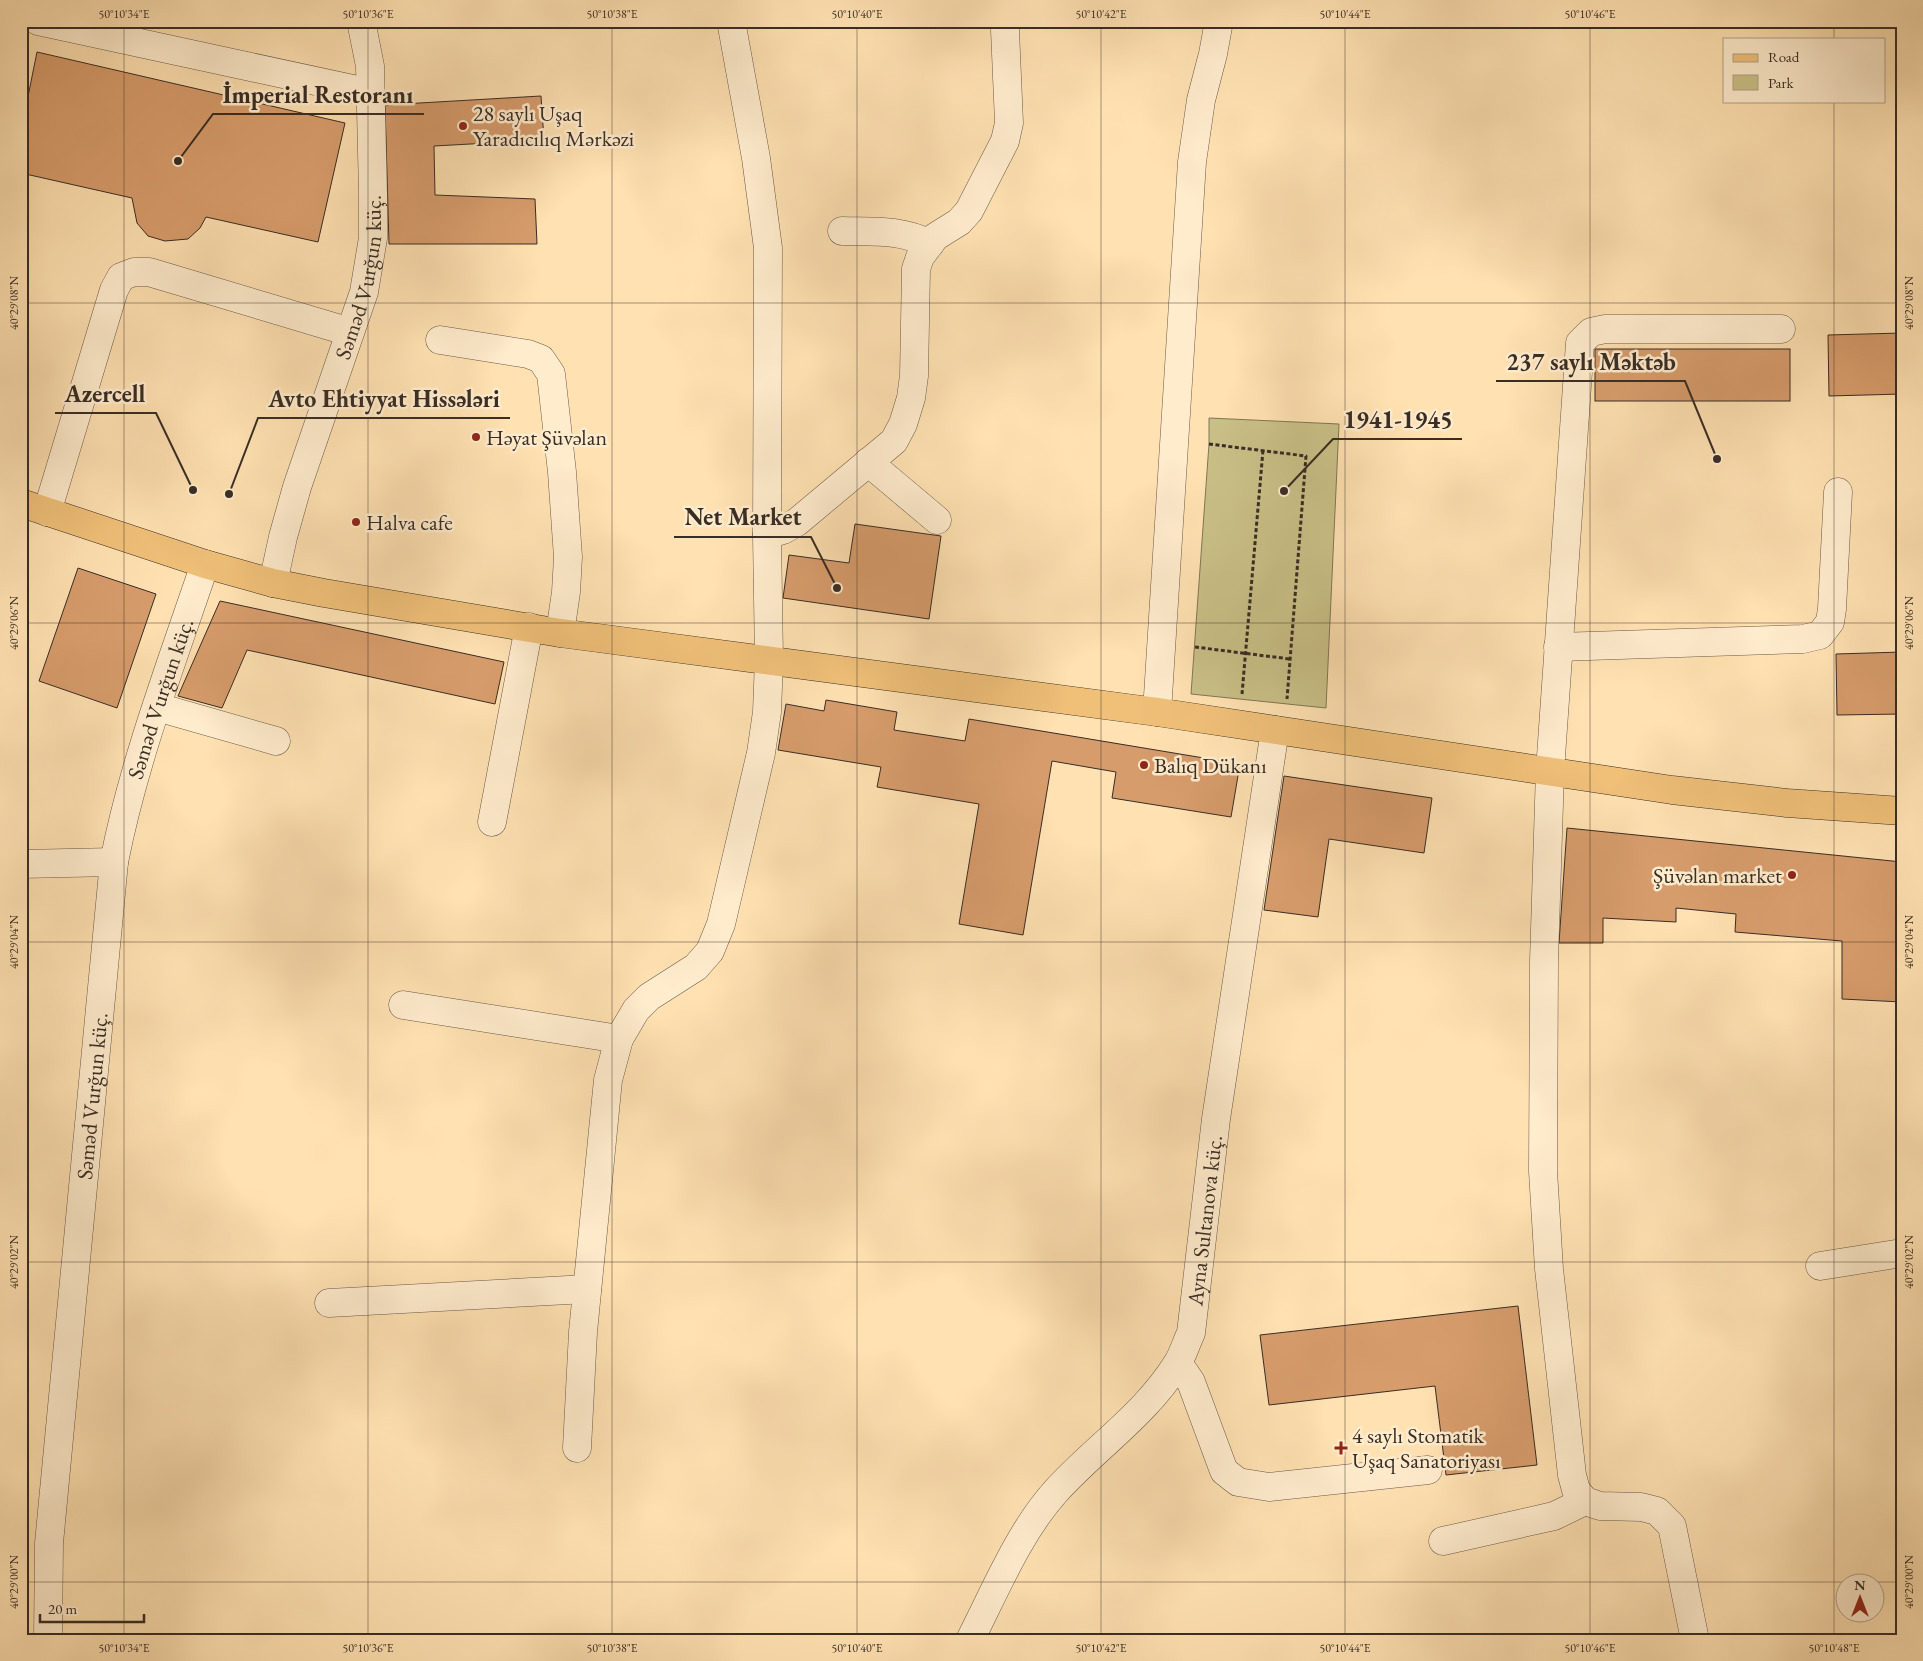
<svg xmlns="http://www.w3.org/2000/svg" width="1923" height="1661" font-family="'EB Garamond',serif">
<rect width="100%" height="100%" fill="#ffe1b2"/>
<filter id="stains"><feTurbulence type="fractalNoise" baseFrequency=".004" numOctaves="4"/><feColorMatrix values="0 0 0 0 .2 0 0 0 0 .09 0 0 0 0 .02 0 0 0 .5 -.17"/></filter>
<radialGradient id="worn" r=".72"><stop offset=".6" stop-color="#630" stop-opacity="0"/><stop offset="1" stop-color="#630" stop-opacity=".3"/></radialGradient>
<path fill="#c9c087" stroke="#807656" d="M1209,418L1339,424L1326,708L1191,694L1209,444Z"/>
<g fill="#d79c6c" stroke="#382d25">
<path d="M37,52L345,123L318,242L206,217L200,228L188,239L165,241L148,236L137,223L132,198L21,173V131Z"/>
<path d="M541,96L544,140L434,146L435,195L535,199L537,244H389L385,105Z"/>
<path d="M1902,333V394L1829,396L1828,335Z"/>
<rect x="1595" y="349" width="195" height="52"/>
<path d="M855,524L941,536L929,619L783,598L789,555L849,563Z"/>
<path d="M78,568L156,594L117,708L39,681Z"/>
<path d="M220,601L504,662L495,704L247,650L222,708L178,696Z"/>
<path d="M1902,652V714L1837,715L1836,654Z"/>
<path d="M826,700L897,712L894,730L965,741L969,719L1240,764L1231,817L1112,798L1116,772L1052,761L1023,935L959,924L979,804L877,787L881,767L778,750L786,704L824,711Z"/>
<path d="M1284,776L1432,798L1424,853L1329,839L1318,917L1264,910Z"/>
<path d="M1567,828L1902,862V1002L1842,999V941L1735,932L1736,914L1676,908V922L1603,918V943H1559Z"/>
<path d="M1518,1306L1537,1465L1446,1475L1435,1386L1269,1405L1260,1335Z"/>
</g>
<g fill="none" stroke-linecap="round" stroke-linejoin="round">
<defs>
<g id="minor">
<path d="M38,21L371,93"/>
<path d="M842,231C874,232 901,229 930,244"/>
<path d="M440,340L528,354L541,359L551,374L562,472L568,557L566,592L560,633"/>
<path d="M868,462L937,520"/>
<path d="M47,512L114,290L121,277L134,272H149L350,332"/>
<path d="M767,535L783,530L797,522L894,441L903,424L911,398L914,376L916,269L920,257L935,237L959,222L969,211L1005,141L1009,123L1005,30"/>
<path id="s1" d="M273,583L283,537L297,487L364,292L373,238V194L370,66L361,21"/>
<path d="M1558,647L1803,639L1820,635L1830,622L1832,609L1838,492"/>
<path d="M157,707L276,741"/>
<path d="M1157,712L1192,162L1201,100L1213,54L1219,21"/>
<path d="M492,822L529,627"/>
<path d="M21,864L114,862"/>
<path d="M403,1005L619,1039"/>
<path d="M1820,1266L1902,1253"/>
<path d="M329,1303L587,1289"/>
<path d="M1178,1363L1191,1382L1224,1471L1238,1482L1269,1487L1428,1470"/>
<path d="M577,1448L583,1332L608,1080L619,1039L636,1010L649,997L696,967L710,951L721,924L761,753L767,712L769,660L767,535L768,248L756,158L731,21"/>
<path d="M1443,1541L1554,1516L1585,1501"/>
<path id="s2" d="M48,1640L49,1543L114,862C134,760 172,662 205,564"/>
<path id="s3" d="M970,1640C995,1591 1019,1532 1056,1491C1095,1448 1146,1414 1177,1364C1183,1355 1186,1343 1191,1333L1216,1119L1275,730"/>
<path d="M1695,1640L1672,1526L1657,1511L1641,1507L1600,1506L1585,1501L1576,1490L1572,1475L1549,1269L1543,1171L1544,961L1550,771L1580,343L1591,332L1605,329H1781"/>
</g>
<path id="major" d="M21,503L205,564L273,583L324,593L560,633L1157,712L1672,790L1787,803L1902,811"/>
</defs>
<use href="#minor" stroke="#6a5a48" stroke-width="29"/>
<use href="#major" stroke="#382d25" stroke-width="29"/>
<g stroke="#382d25" stroke-width="3" stroke-dasharray="4 2.5" stroke-linecap="butt">
<path d="M1209,444L1306,456L1287,699"/>
<path d="M1195,647L1290,659"/>
<path d="M1242,694L1263,450"/>
</g>
<use href="#minor" stroke="#ffeccd" stroke-width="28"/>
<use href="#major" stroke="#f0c079" stroke-width="28"/>
</g>
<path fill="none" stroke="#382d25" stroke-width="1" stroke-opacity="0.45" d="M124,21V1640M368,21V1640M612,21V1640M857,21V1640M1101,21V1640M1345,21V1640M1590,21V1640M1834,21V39M1834,101V1640M21,303H1902M21,623H1902M21,942H1902M21,1262H1902M21,1582H1902"/>
<g fill="#8f2418" stroke="#ffeccd" stroke-width="2">
<circle cx="463" cy="126" r="5"/>
<circle cx="476" cy="437" r="5"/>
<circle cx="356" cy="522" r="5"/>
<circle cx="1144" cy="765" r="5"/>
<circle cx="1792" cy="875" r="5"/>
<path d="M1338.5 1440.5h5v5h5v5h-5v5h-5v-5h-5v-5h5z"/>
</g>
<g text-anchor="middle" dominant-baseline="central" stroke-width="5" stroke-linejoin="round" paint-order="stroke">
<g font-size="22" fill="#382d25" stroke="#ffeccd" text-anchor="start">
<text x="473" y="113">28 saylı Uşaq<tspan x="473" dy="25">Yaradıcılıq Mərkəzi</tspan></text>
<text x="486" y="437">Həyat Şüvəlan</text>
<text x="366" y="522">Halva cafe</text>
<text x="1154" y="765">Balıq Dükanı</text>
<text x="1782" y="875" text-anchor="end">Şüvəlan market</text>
<text x="1352" y="1435">4 saylı Stomatik<tspan x="1352" dy="25">Uşaq Sanatoriyası</tspan></text>
</g>
<g font-size="22" fill="#382d25" stroke="#ffeccd">
<text stroke="none"><textPath href="#s1" startOffset="319">Səməd Vurğun küç.</textPath></text>
<text stroke="none"><textPath href="#s2" startOffset="951">Səməd Vurğun küç.</textPath></text>
<text stroke="none"><textPath href="#s2" startOffset="546">Səməd Vurğun küç.</textPath></text>
<text stroke="none"><textPath href="#s3" startOffset="496">Ayna Sultanova küç.</textPath></text>
</g>
</g>
<path fill="none" stroke="#382d25" stroke-width="2" d="M178 161L213 114H424M1717 459L1685 381H1496M193 490L156 413H55M229 494L258 418H510M1284 491L1333 439H1462M837 588L811 537H674"/>
<g fill="#382d25" stroke="#ffeccd" stroke-width="2">
<circle cx="178" cy="161" r="5"/>
<circle cx="1717" cy="459" r="5"/>
<circle cx="193" cy="490" r="5"/>
<circle cx="229" cy="494" r="5"/>
<circle cx="1284" cy="491" r="5"/>
<circle cx="837" cy="588" r="5"/>
</g>
<g font-size="24" text-anchor="middle" font-weight="bold" fill="#382d25" stroke="#ffeccd" stroke-width="5" stroke-linejoin="round" paint-order="stroke">
<text x="318" y="103">İmperial Restoranı</text>
<text x="1591" y="370">237 saylı Məktəb</text>
<text x="105" y="402">Azercell</text>
<text x="384" y="407">Avto Ehtiyyat Hissələri</text>
<text x="1398" y="428">1941-1945</text>
<text x="743" y="525">Net Market</text>
</g>
<rect width="1923" height="1661" fill="none" stroke="#ffe1b2" stroke-width="55"/>
<rect x="1723" y="38" width="162" height="65" fill="#ffeccd" stroke="#afa08a"/>
<rect x="1733" y="54" width="25" height="8" fill="#f0c079" stroke="#afa08a"/>
<text x="1768" y="62" font-size="15" fill="#382d25">Road</text>
<rect x="1733" y="75" width="25" height="15" fill="#c9c087" stroke="#afa08a"/>
<text x="1768" y="88" font-size="15" fill="#382d25">Park</text>
<g transform="translate(1860 1598)"><circle r="24" fill="#ffeccd" stroke="#afa08a"/>
<path d="M0-4L9 19L0 12L-9 19Z" fill="#8f2418"/>
<text y="-8" font-size="14" font-weight="bold" text-anchor="middle" fill="#382d25">N</text>
</g>
<path d="M40 1614v8h104v-8" fill="none" stroke="#382d25" stroke-width="2.5"/>
<text x="48" y="1614" font-size="15" fill="#382d25" stroke="#ffeccd" stroke-width="4" paint-order="stroke">20 m</text>
<rect x="28" y="28" width="1868" height="1606" fill="none" stroke="#382d25" stroke-width="2"/>
<g font-size="12" text-anchor="middle" fill="#382d25">
<text x="124" y="18">50°10'34"E</text>
<text x="368" y="18">50°10'36"E</text>
<text x="612" y="18">50°10'38"E</text>
<text x="857" y="18">50°10'40"E</text>
<text x="1101" y="18">50°10'42"E</text>
<text x="1345" y="18">50°10'44"E</text>
<text x="1590" y="18">50°10'46"E</text>
<text transform="translate(14 303) rotate(-90)" y="4">40°29'08"N</text>
<text transform="translate(1909 303) rotate(-90)" y="4">40°29'08"N</text>
<text transform="translate(14 623) rotate(-90)" y="4">40°29'06"N</text>
<text transform="translate(1909 623) rotate(-90)" y="4">40°29'06"N</text>
<text transform="translate(14 942) rotate(-90)" y="4">40°29'04"N</text>
<text transform="translate(1909 942) rotate(-90)" y="4">40°29'04"N</text>
<text transform="translate(14 1262) rotate(-90)" y="4">40°29'02"N</text>
<text transform="translate(1909 1262) rotate(-90)" y="4">40°29'02"N</text>
<text transform="translate(14 1582) rotate(-90)" y="4">40°29'00"N</text>
<text transform="translate(1909 1582) rotate(-90)" y="4">40°29'00"N</text>
<text x="124" y="1652">50°10'34"E</text>
<text x="368" y="1652">50°10'36"E</text>
<text x="612" y="1652">50°10'38"E</text>
<text x="857" y="1652">50°10'40"E</text>
<text x="1101" y="1652">50°10'42"E</text>
<text x="1345" y="1652">50°10'44"E</text>
<text x="1590" y="1652">50°10'46"E</text>
<text x="1834" y="1652">50°10'48"E</text>
</g>
<rect width="100%" height="100%" filter="url(#stains)"/>
<rect width="100%" height="100%" fill="url(#worn)"/>
</svg>
